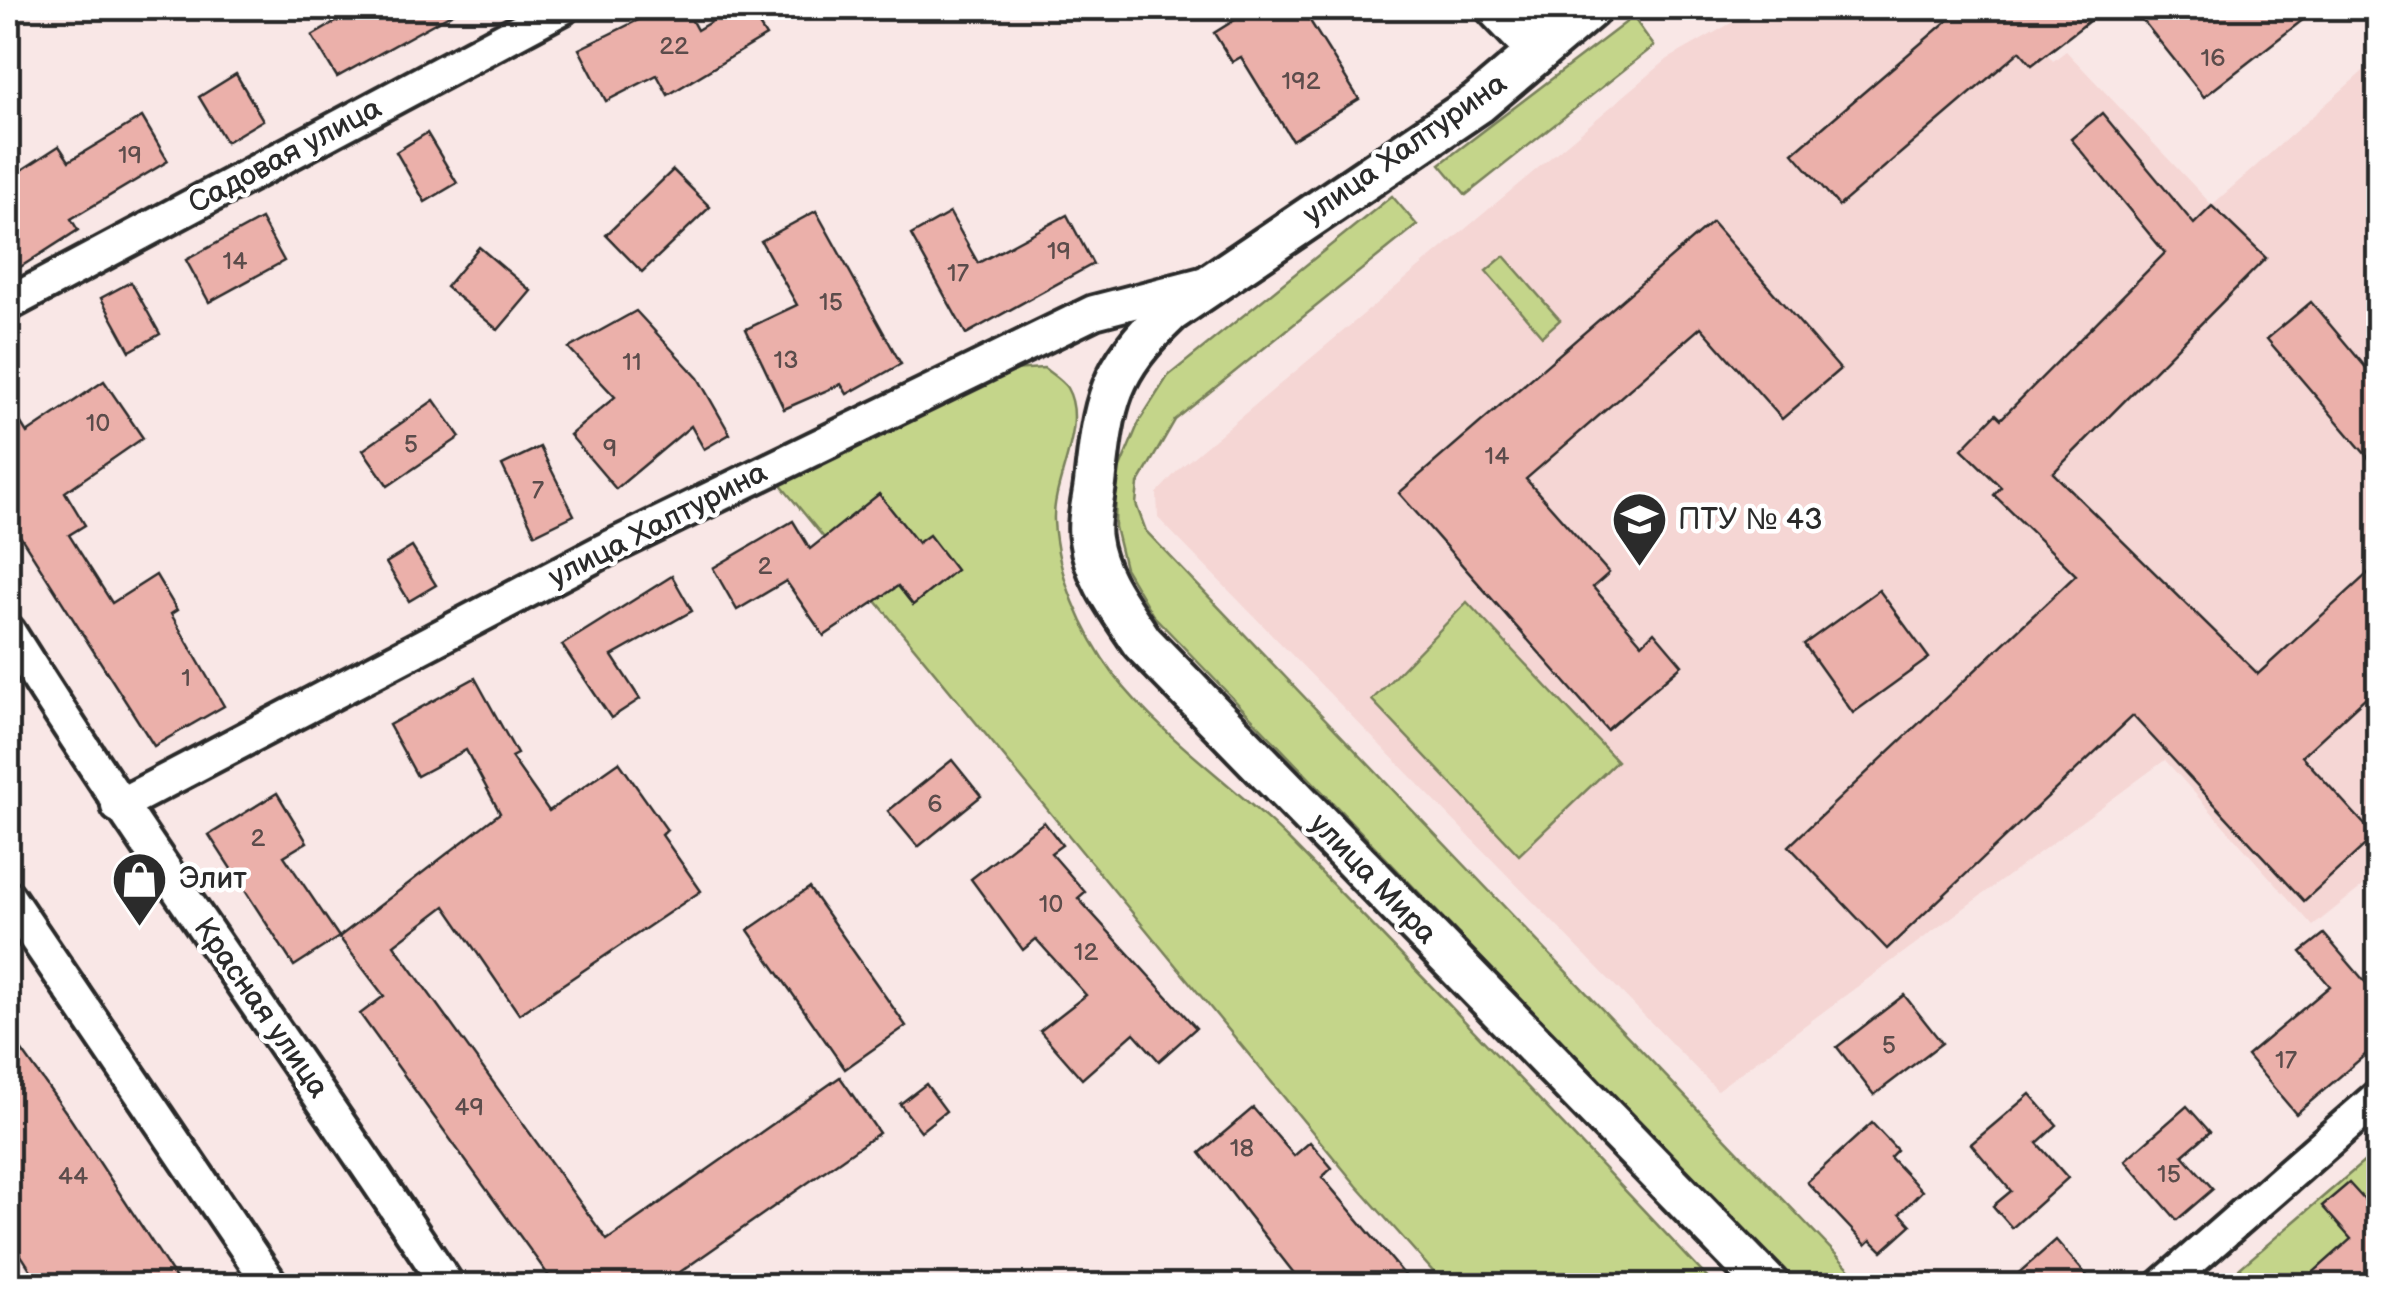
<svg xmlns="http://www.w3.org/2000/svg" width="2386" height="1293" font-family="'Balsamiq Sans',sans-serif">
<rect width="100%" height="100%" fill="#f9e7e6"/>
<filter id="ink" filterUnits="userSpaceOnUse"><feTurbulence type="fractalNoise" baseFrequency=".01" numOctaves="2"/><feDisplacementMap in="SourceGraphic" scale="20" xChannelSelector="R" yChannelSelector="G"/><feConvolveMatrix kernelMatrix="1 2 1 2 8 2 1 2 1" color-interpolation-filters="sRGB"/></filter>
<g filter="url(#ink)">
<path fill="#f5d6d4" d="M1722,8H2013L2053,61L2066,51L2212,205L2378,58V874L2313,926L2165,760L1717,1090L1158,518L1157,493L1180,468L1668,59L1733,22Z"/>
<g fill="#c4d58a" stroke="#78805a" stroke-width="2.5">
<path d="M1633,17L1654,46L1466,195L1440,164Z"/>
<path d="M1392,196L1417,225L1175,420L1138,484L1136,504L1146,531L1865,1285H1795L1152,614L1125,568L1115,527L1116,477L1140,420L1168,376Z"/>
<path d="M1504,256L1560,320L1542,336L1486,271Z"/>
<path d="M1044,368C1050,373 1063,381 1067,388C1089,426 1052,480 1054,521C1057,574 1082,632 1114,675C1163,739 1234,784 1290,841C1434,987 1574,1136 1714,1285H1445L1357,1186L779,483L1010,370Z"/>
<path d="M1467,602L1617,761L1519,855L1372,700Z"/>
<path d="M2378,1150V1285L2219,1286L2366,1160Z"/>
</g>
<g fill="#ebb0aa" stroke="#2b2b2b" stroke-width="2.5">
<path d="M360,8H462L337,77L312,36Z"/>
<path d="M663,8H685L697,30L734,8H748L766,36L668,95L657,75L606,101L579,49Z"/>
<path d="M1254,8H1302L1359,99L1292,140L1241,57L1232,62L1214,33Z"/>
<path d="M1962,8H2106L2032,65L2020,51L1839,206L1793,153Z"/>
<path d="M2133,8H2318L2204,97Z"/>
<path d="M236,74L263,120L226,142L199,97Z"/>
<path d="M2102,113L2194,224L2212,206L2266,258L2053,473L2258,674L2378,564V686L2302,756L2375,836L2304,901L2133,716L1887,949L1789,846L2076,575L1994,495L2001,487L1962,449L1996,414L2001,419L2165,253L2071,139Z"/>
<path d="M142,117L168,161L71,219L78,230L8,275V179L59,146L69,161Z"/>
<path d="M427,133L457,183L425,202L396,152Z"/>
<path d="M673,170L710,207L642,272L606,235Z"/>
<path d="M816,211L901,364L847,394L841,384L784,409L746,329L797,305L761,241Z"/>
<path d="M950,213L978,263L1067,215L1093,264L966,334L911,235Z"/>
<path d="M261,219L284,261L209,302L186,260Z"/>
<path d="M1712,222L1840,369L1782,419L1701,327L1526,479L1609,573L1593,587L1642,644L1654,632L1682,665L1607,730L1399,493Z"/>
<path d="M479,247L531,291L498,330L446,287Z"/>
<path d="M131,282L160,334L130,351L101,298Z"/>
<path d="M2311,302L2378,382V469L2267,339Z"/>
<path d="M636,311L698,378L730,434L704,449L691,426L616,489L570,435L615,397L569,348Z"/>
<path d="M104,381L143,438L65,492L85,525L69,535L112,603L156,575L177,610L171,614L224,706L154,746L8,517V402L27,433Z"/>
<path d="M434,400L460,437L388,486L363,450Z"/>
<path d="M540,447L574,515L535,534L502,465Z"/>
<path d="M879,494L918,543L929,535L956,570L913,605L898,586L824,636L786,581L737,610L713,568L793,521L810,549Z"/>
<path d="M412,547L436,585L409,601L386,563Z"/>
<path d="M672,576L692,611L612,656L640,699L611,718L562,645Z"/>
<path d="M1879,590L1929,658L1853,713L1804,644Z"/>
<path d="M475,678L517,754L511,757L549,811L619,762L667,830L662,835L701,891L519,1014L445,906L394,945L607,1240L840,1077L879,1133L660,1286H556L360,1014L384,996L339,937L500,813L466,750L417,776L389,725Z"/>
<path d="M952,760L981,796L918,847L888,811Z"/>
<path d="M277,793L307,842L284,856L339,937L294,966L209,835Z"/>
<path d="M1044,822L1062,845L1051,853L1085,892L1078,898L1196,1028L1159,1061L1134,1033L1082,1079L1040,1031L1086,995L1036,939L1023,950L971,879Z"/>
<path d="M809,888L906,1026L845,1069L748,930Z"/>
<path d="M2324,934L2378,997V1044L2296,1114L2247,1056L2330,986L2301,952Z"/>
<path d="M1904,995L1942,1043L1874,1095L1837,1047Z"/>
<path d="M8,1031L70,1118L181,1286H41L8,1235Z"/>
<path d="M926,1084L946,1111L921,1131L900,1104Z"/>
<path d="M2030,1094L2057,1125L2037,1143L2068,1178L2012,1228L1993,1206L2011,1191L1971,1144Z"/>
<path d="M2187,1106L2210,1132L2183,1155L2213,1189L2177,1220L2125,1160Z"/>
<path d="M1253,1108L1294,1156L1310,1142L1332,1168L1322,1177L1414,1286H1304L1200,1153Z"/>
<path d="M1872,1123L1897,1150L1890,1157L1922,1191L1900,1213L1911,1225L1882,1251L1871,1240L1866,1245L1807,1182Z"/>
<path d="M2349,1183L2378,1215V1286H2298L2351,1239L2322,1206Z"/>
<path d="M2056,1240L2096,1286H2004Z"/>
</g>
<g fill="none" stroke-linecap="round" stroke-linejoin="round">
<defs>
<g id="minor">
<path d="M1539,8L1562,31"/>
<path d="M8,304L562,8"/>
<path d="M8,631C148,854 303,1066 448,1286"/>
<path d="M118,806L603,551L1094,312L1202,284"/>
<path d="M8,897L272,1286"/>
<path d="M2162,1286L2378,1097"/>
</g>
<g id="tertiary">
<path d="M1497,8L1538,51"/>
<path d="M1590,8L1478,103L1170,312C1108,371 1104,401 1095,484C1093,501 1087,522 1090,539C1095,578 1121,610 1142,642L1769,1286"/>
</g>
</defs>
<use href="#minor" stroke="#2b2b2b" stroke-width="40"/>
<use href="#tertiary" stroke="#2b2b2b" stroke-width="48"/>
<use href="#minor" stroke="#fff" stroke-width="32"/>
<use href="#tertiary" stroke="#fff" stroke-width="40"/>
</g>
</g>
<defs>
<symbol id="university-pin" viewBox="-11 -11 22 30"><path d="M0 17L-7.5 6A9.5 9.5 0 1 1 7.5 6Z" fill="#2b2b2b" stroke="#fff"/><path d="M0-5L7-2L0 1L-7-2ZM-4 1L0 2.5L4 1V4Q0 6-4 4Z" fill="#fff"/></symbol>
<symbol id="shop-pin" viewBox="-11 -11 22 30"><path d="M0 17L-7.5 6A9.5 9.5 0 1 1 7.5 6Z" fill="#2b2b2b" stroke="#fff"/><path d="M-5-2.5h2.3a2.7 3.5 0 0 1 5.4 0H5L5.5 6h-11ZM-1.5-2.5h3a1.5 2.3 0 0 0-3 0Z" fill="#fff"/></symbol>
</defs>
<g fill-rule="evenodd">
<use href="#university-pin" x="1608" y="488" width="63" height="86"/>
<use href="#shop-pin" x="108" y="848" width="63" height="86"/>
</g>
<g text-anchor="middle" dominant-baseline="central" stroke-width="9" stroke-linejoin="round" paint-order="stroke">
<g font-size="25" fill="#5b4c4b">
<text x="674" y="46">22</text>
<text x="2213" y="58">16</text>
<text x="1301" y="81">192</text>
<text x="130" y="155">19</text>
<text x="1059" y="251">19</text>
<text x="235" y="261">14</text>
<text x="958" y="273">17</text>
<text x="831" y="302">15</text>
<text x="786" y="360">13</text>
<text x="632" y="362">11</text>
<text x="98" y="423">10</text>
<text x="411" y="444">5</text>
<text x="610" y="448">9</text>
<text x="1497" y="456">14</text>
<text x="538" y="490">7</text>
<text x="765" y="566">2</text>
<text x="186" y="678">1</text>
<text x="935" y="804">6</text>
<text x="258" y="838">2</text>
<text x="1051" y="904">10</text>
<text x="1086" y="952">12</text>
<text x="1889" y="1045">5</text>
<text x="2286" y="1060">17</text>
<text x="469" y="1107">49</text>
<text x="1242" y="1148">18</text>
<text x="2169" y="1174">15</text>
<text x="73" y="1176">44</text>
</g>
<g font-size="30" fill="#2b2b2b" stroke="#fff">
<text transform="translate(1405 149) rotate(-35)">улица Халтурина</text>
<text transform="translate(285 156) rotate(-28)">Садовая улица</text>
<text transform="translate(658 525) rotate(-27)">улица Халтурина</text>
<text transform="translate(1373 879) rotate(46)">улица Мира</text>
<text transform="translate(261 1008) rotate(55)">Красная улица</text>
</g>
<g font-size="30" fill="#2b2b2b" stroke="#fff" text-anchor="start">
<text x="1678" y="520">ПТУ № 43</text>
<text x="179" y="879">Элит</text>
</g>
</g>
<rect width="2386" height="1293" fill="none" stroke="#fff" stroke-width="40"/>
<rect x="20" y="20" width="2346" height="1253" fill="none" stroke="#2b2b2b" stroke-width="4" filter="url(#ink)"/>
</svg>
